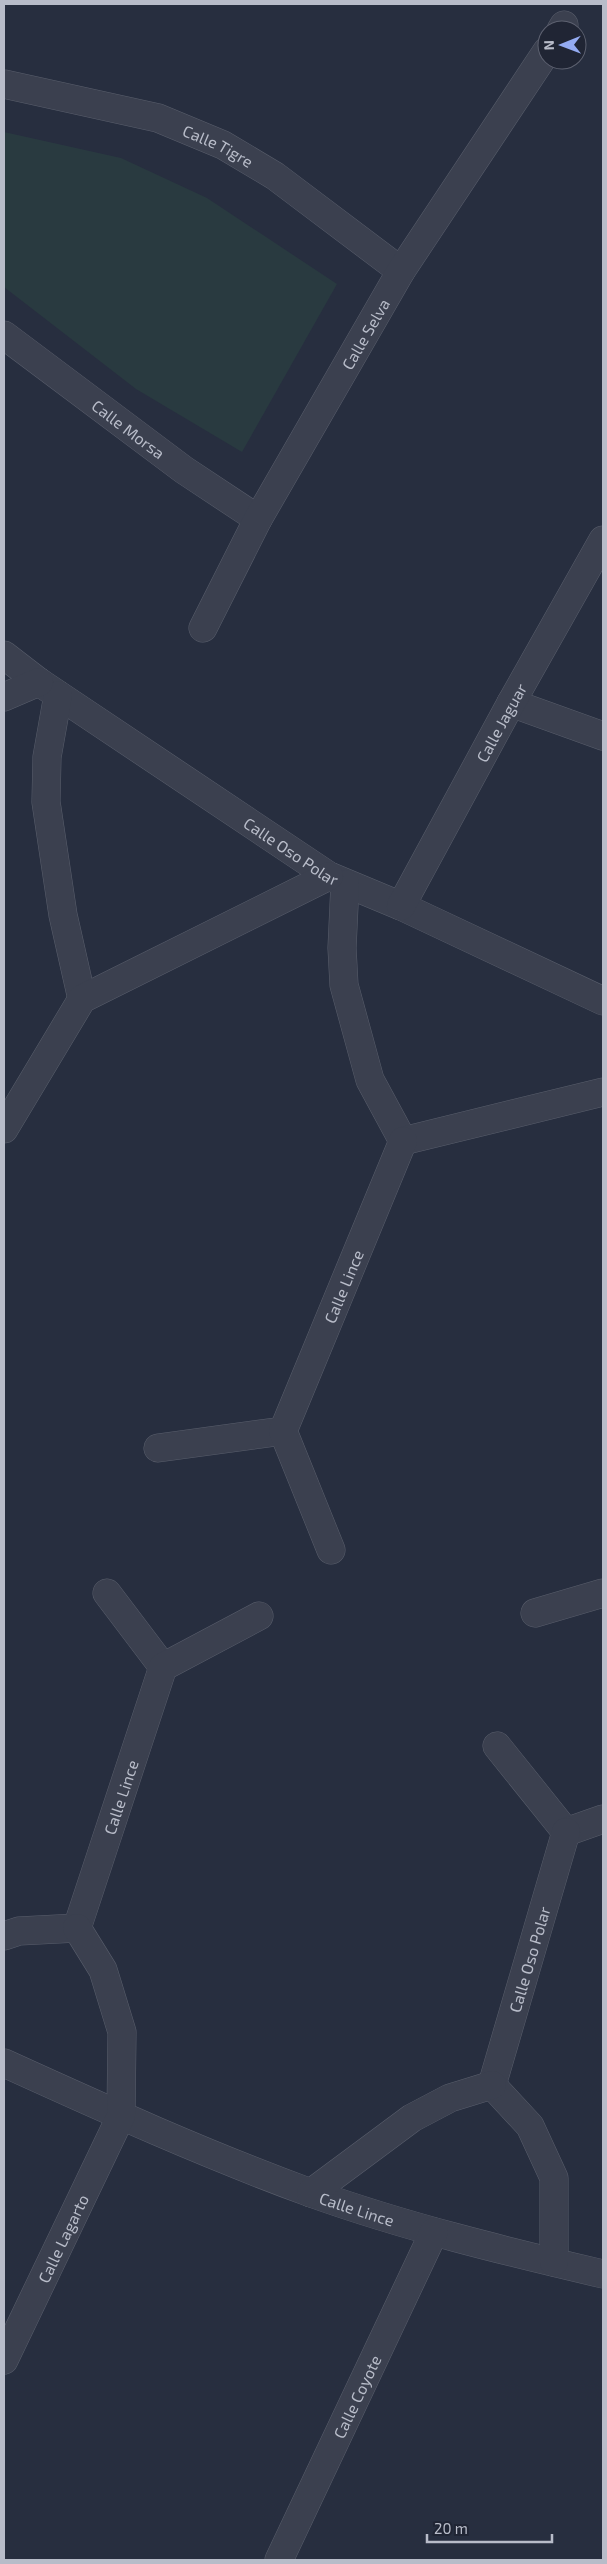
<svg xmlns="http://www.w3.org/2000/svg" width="607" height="2564" font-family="'Exo 2',sans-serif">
<rect width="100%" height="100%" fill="#272e3f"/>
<path fill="#293a40" d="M4,132L121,158L207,198L337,284L242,452L136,389L4,287Z"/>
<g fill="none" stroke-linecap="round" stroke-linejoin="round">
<defs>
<g id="street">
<path d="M561,30L564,25"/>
<path id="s1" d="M4,84L158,118L223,145L275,176L401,271"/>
<path id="s2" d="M4,335L184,470L258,519"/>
<path id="s3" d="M203,628L258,519L401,271L547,51"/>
<path id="s4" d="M4,655L39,682L329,876L401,906L603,1001"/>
<path d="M58,695L47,757L46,802L63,915L82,999"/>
<path d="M4,697L39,682"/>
<path d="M511,703L603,736"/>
<path d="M345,884L342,948L344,985L370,1080L403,1141"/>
<path id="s5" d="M401,906L511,703L603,540"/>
<path d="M4,1129L82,999L329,876"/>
<path d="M403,1141L603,1092"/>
<path d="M158,1448L283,1431"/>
<path id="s6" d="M331,1550L283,1431L403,1141"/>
<path d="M107,1593L163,1667"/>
<path d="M535,1613L603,1593"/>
<path d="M497,1746L566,1832"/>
<path d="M566,1832L603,1819"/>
<path id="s7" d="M77,1928L163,1667L259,1616"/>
<path d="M4,1936L19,1931L77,1928"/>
<path id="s8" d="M4,2063C105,2109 207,2155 311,2193C406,2227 505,2251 603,2274"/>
<path id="s9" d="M492,2085L566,1832"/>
<path d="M492,2085L530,2126L554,2178V2262"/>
<path d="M311,2193L412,2118L450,2098L492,2085"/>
<path id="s10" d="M4,2360L121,2116L122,2032L103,1970L77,1928"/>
<path id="s11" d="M279,2560L434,2232"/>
</g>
</defs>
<use href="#street" stroke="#595e6c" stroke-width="29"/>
<use href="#street" stroke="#3b404f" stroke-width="28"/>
</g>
<g text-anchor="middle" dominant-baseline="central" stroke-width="4" stroke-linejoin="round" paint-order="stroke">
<g font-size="16" fill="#b8bcc9" stroke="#202534">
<text stroke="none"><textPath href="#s1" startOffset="224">Calle Tigre</textPath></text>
<text stroke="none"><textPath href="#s3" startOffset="336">Calle Selva</textPath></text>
<text stroke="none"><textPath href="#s2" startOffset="156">Calle Morsa</textPath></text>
<text stroke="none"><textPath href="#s5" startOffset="209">Calle Jaguar</textPath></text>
<text stroke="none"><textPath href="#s4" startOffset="348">Calle Oso Polar</textPath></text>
<text stroke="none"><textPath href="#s6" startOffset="285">Calle Lince</textPath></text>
<text stroke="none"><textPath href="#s7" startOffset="138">Calle Lince</textPath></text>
<text stroke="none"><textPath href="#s9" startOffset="131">Calle Oso Polar</textPath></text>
<text stroke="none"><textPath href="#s8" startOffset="382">Calle Lince</textPath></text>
<text stroke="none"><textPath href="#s10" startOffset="135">Calle Lagarto</textPath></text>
<text stroke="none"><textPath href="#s11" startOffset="181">Calle Coyote</textPath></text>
</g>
</g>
<rect width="607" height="2564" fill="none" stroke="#b8bcc9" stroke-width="10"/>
<g transform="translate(562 45) rotate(269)"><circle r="24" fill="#202534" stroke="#5d6170"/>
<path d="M0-4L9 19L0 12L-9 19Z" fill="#94abf2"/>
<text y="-8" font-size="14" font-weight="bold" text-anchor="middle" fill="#b8bcc9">N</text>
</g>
<path d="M427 2534v8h125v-8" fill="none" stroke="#b8bcc9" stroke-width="2.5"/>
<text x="434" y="2534" font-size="15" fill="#b8bcc9" stroke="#202534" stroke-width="4" paint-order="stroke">20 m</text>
</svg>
